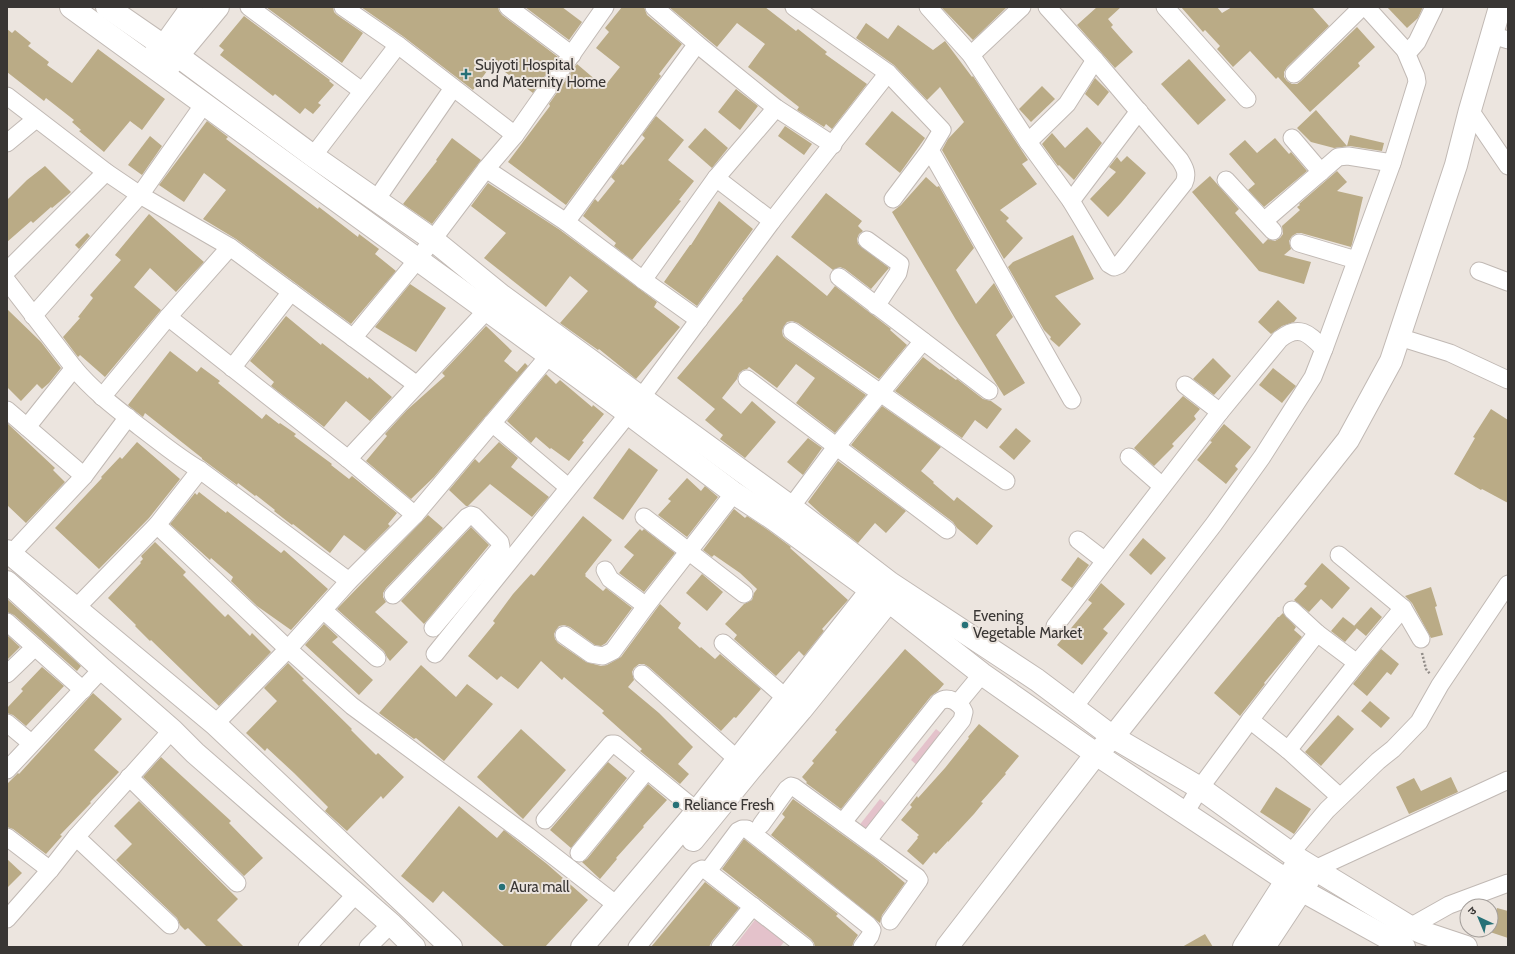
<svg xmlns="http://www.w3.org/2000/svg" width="1515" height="954" font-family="Cabin,'Noto Sans Devanagari',sans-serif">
<rect width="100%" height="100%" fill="#ece5df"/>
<g fill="#e4c2cb">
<path d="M936,729L951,741L925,772L911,760Z"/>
<path d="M880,799L894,811L870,839L858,827Z"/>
<path d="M761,912L789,936L780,947H734Z"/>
</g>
<g fill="#baab86">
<path d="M266,7H333L334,12L337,15L363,33L342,63Z"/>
<path d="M361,7H498L499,11L502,15L558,57L533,93L493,63L473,90L404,37Z"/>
<path d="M525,7H562L582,22L569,40Z"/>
<path d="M622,7H644L647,15L682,44L659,74L661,76L566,205L508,162L550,106L549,104L577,64L604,87L620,67L596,48L609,32L605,28Z"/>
<path d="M669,7H765L796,31L798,29L827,52L825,54L867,84L832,129L826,124L824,127L797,110L799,107L748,67L765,44L737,23L717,47Z"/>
<path d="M941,7H1007L973,40Z"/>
<path d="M1097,7H1121L1108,19L1113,25L1111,27L1133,52L1115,68L1077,25Z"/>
<path d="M1181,7H1217L1222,13L1232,7H1312L1329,26L1287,67L1284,72V77L1287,81L1292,84H1297L1301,81L1357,27L1375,47L1358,63L1360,66L1310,112L1278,77L1276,79L1250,51L1233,67L1217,49L1220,46L1205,30L1203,32Z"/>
<path d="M1387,7H1423L1418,18L1407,28Z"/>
<path d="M244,16L330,80L329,81L334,85L318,103L321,105L313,114L305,108L300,114L275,94L273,96L220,55L224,50L219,46Z"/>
<path d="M866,23L888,39L898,25L933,50L945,41L972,77L973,76L1028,160L1022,164L1037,184L1000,210L1009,218L1006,221L1023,238L1004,259L942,150L948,139L964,122L940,87L927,100L894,65L856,38Z"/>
<path d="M7,29L12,33L15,30L31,43L28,46L49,62L47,65L72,83L98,49L165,99L142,130L130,121L104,152L79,131L81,130L72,122L74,120L46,98L44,101L7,72Z"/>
<path d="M1189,59L1226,100L1198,125L1161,84Z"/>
<path d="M1095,78L1109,92L1098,106L1085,94Z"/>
<path d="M1042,86L1055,99L1031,122L1019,109Z"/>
<path d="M736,89L758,106L740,130L718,112Z"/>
<path d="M1316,110L1347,146L1350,135L1384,143L1382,151L1350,146L1334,148L1311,142L1297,128Z"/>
<path d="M892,111L925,138L900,173L865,144Z"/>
<path d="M656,116L684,140L668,160L694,181L679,200L681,201L632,260L614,246L616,243L583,216L595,199L598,202L615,181L611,177L621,164L623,165L645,138L642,135Z"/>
<path d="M207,121L228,137L226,139L318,209L319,207L358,237L359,234L379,249L375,254L396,271L351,324L236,239L203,219L226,190L204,173L184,202L159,185Z"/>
<path d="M785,126L812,144L804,155L778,136Z"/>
<path d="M1087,127L1102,143L1074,180L1059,165L1058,166L1042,144L1052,133L1065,148Z"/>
<path d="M705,128L728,148L712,168L688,147Z"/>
<path d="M150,136L162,146L142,175L128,165Z"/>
<path d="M452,138L481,160L432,224L403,204L437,161L436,160Z"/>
<path d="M1275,138L1289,154L1291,152L1307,171L1264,207L1248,190L1255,184L1229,154L1245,140L1257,153Z"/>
<path d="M1127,156L1146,173L1121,203L1108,217L1090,199L1116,172L1109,167L1117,157L1121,162Z"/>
<path d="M45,166L71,192L52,208L51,207L33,223L31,221L7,242V200L27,180Z"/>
<path d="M1337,171L1347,182L1337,191L1363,197L1352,244L1351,247L1301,233H1297L1292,236L1289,241L1291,249L1284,255L1311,262L1304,284L1259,271L1192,192L1210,176L1239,209L1235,213L1263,244L1268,239L1275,241L1280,238L1283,234L1282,226L1300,210L1297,207L1300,205L1299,204Z"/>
<path d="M926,177L937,187L939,186L974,248L956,270L976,304L994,283L1013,317L996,335L1025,383L1004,396L956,320L892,212L901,205Z"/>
<path d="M488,183L560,230L657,302L654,307L680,327L636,379L599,349L598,350L560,323L588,291L570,276L546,307L484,258L506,233L471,206Z"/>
<path d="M826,193L862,221L858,226L863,231L859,234L857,239L858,244L889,268L871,289L845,269L840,267L833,270L791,237Z"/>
<path d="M719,201L753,229L697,306L664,282L690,245H691Z"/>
<path d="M149,214L204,262L176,292L150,268L134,287L161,310L105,377L80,355L78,357L63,337L80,318L78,317L93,298L90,295L121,260L115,255Z"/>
<path d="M87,233L90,236L79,249L75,245Z"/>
<path d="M1073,235L1094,279L1055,296L1081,324L1059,347L1050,339L1051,337L1044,330L1008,267L1013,262Z"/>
<path d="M777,255L827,296L835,286L891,329L890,330L907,345L879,379L798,323L792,321L787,322L784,326L782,331L783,336L786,339L866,395L835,433L796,403L815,378L796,364L777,388L749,367L747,369L743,370L739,373L737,379L722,398L741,414L752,401L776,422L745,458L720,439L723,435L705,420L715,409L677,378L743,300L742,299Z"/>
<path d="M410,284L446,308L416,352L375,327Z"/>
<path d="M1278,300L1297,318L1294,322L1282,326L1271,334L1258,322Z"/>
<path d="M7,309L41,342L61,368L49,383L42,389L37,384L21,401L7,387Z"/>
<path d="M286,316L321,345L322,343L368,379L369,377L392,397L370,421L346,401L324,427L271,386L274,382L250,361Z"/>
<path d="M486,326L512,351L504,361L517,372L525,363L528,366L434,477L411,499L366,461L387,436L385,434L407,410L445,376L442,373Z"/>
<path d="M170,351L197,372L201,367L220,381L218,383L262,419L266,414L279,424L280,423L296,434L294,436L332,464L331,465L349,479L352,476L397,513L388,524L390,526L365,551L344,535L330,553L293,524L292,525L274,511L275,510L256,495L255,496L238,483L237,485L202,459V458L145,413L143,417L129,406L128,405Z"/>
<path d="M923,357L940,370L941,369L956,380L957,379L983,399L991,401L1002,409L987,429L975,420L962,438L895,391Z"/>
<path d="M1213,358L1231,376L1214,395L1193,379Z"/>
<path d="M1273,368L1296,386L1282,403L1259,385Z"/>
<path d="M546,374L556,384L560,380L592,407L593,405L604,414L582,441L584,442L569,461L551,448L550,449L536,437L531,443L507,421Z"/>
<path d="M1183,396L1200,409L1194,416L1196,419L1172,444L1174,446L1154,466L1134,448Z"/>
<path d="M882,406L941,447L921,471L934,482L933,483L954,501L957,497L993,526L977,545L957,528L953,522L851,445Z"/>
<path d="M1491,409L1508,420V503L1482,489L1481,490L1454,474L1475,438L1473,437Z"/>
<path d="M7,423L55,468L53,470L65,482L26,523L7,505Z"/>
<path d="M1224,424L1251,447L1235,466L1238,469L1226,484L1197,460L1212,442L1210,441Z"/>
<path d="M1016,428L1031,441L1014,460L999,447Z"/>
<path d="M808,438L822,448L803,475L787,462Z"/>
<path d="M137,442L180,479L149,518L99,569L55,528L102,478L101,477L120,457L122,459Z"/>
<path d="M499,442L518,458L511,467L549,497L532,517L490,484L468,506H466L449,490L475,459L479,463Z"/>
<path d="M629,448L658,470L623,520L593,498Z"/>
<path d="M838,461L906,511L886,533L875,523L858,543L821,514L808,502Z"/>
<path d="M687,478L701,491L705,486L718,497L687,537L658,515L671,501L668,499Z"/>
<path d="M199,492L226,513L227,511L281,553L284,550L328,589L291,630L257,606L231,581L233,577L211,558L210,560L170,524L195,493L197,495Z"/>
<path d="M734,509L745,518L747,516L768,530L791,547L790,548L848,600L822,629L824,631L804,656L799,651L776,676L734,639L737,635L725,624L744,604L752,600L754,593L757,589L740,573L714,555L712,557L703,550Z"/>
<path d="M428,515L443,528L386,588L383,593V597L386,602L375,612L408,642L390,661L387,657L384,651L337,609Z"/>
<path d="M583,516L612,540L585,574L586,575L585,576L603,591L606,588L632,608L606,643L601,646L595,645L570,627L564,625L559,626L556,630L554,634L555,639L558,643L586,662L601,666L607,665L621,657L660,604L681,623L678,628L700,648L701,647L715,659L720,654L761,689L736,718L734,717L721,731L649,667L644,664H639L634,668L632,672L634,680L628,687L659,713L693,747L678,764L689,774L680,784L640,751L642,749L602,713L604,711L564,677L562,680L541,661L518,689L501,676L497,680L468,656L495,623L493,621L513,594L531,574L534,576Z"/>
<path d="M471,527L489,545L424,624L401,601Z"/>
<path d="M640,529L642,531L644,529L675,553L644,592L619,573L634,555L624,547Z"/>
<path d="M1143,538L1166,558L1151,575L1129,555Z"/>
<path d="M155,542L186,572L183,575L225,617L228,614L250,636L252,633L271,652L219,706L151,640L150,641L135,626L136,625L108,598L141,563L140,562L143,559L141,556Z"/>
<path d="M1078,557L1089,565L1072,588L1061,580Z"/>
<path d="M1322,563L1350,588L1332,609L1321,599L1309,612L1294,600L1307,586L1304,584Z"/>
<path d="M702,574L723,592L707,611L686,593Z"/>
<path d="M1101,583L1125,604L1103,629L1108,633L1082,665L1057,645L1092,603L1088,600Z"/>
<path d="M1431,587L1437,606L1435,607L1443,635L1431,638L1412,603L1405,596Z"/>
<path d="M7,599L81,666L77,671L14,615L7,612Z"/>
<path d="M1371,607L1382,617L1366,636L1354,626Z"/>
<path d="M1283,613L1296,627L1294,630L1302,637L1264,683L1265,684L1240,716L1214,693L1278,617H1279Z"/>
<path d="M1343,617L1357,628L1345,642L1331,631Z"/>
<path d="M324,624L338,637L332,642L373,680L359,695L305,645Z"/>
<path d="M7,635L20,647L7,660Z"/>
<path d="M905,649L944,684L938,691L931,696L841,809L806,783L807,782L802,777L814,763L812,761L837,732L835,730Z"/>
<path d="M1381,649L1399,664L1391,675L1387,672L1367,696L1353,684Z"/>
<path d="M288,663L304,679L302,680L352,729L351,730L376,755L378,753L404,777L383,799L381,796L347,831L325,811L328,807L294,773L267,748L265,751L246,733L277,701L264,688Z"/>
<path d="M421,665L456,697L467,684L493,704L444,761L416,738L414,739L379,713Z"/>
<path d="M42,667L64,686L26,726L13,715L7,713V708L23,691L21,689Z"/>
<path d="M93,693L122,719L94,750L119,772L90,802L91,803L60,835L62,836L46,854L13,829L7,827V784L18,773L19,774Z"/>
<path d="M1370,701L1390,718L1381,728L1361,711Z"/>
<path d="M1338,715L1354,729L1321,766L1305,752Z"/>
<path d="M979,724L1019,756L1005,773L1006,774L981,802L983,803L974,814L948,842V841L936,854L934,852L923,865L907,851L918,838L917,837L919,835L901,820L912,807L910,805L917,796L918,798L945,768L969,738L968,737Z"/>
<path d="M521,729L566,770L523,819L477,777Z"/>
<path d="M161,757L231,821L229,823L263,858L244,876L143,777Z"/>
<path d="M608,762L627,778L571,848L550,830Z"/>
<path d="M1451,777L1458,792L1409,814L1396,787L1414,778L1421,791Z"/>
<path d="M648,784L667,800L643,826L644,827L616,858L617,859L600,879L582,862L587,859Z"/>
<path d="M1276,787L1311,809L1294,834L1260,812Z"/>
<path d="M793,799L876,859L905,883L882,915L880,923L771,835L785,817L782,814Z"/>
<path d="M139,801L238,899L217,920L244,947H207L188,928L185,930L180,925L177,918L116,860L132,844L114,826Z"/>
<path d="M459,806L497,838L504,830L547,864L588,900L545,947H505L443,891L433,903L401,876Z"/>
<path d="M744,839L838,914L836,916L858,935L854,941L852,947H815L814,943L811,939L722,869Z"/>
<path d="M7,859L22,873L7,888Z"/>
<path d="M705,882L739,908L712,941L709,947H651Z"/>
<path d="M1497,908L1508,911V938L1490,932Z"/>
<path d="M1205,934L1213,947H1182Z"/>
</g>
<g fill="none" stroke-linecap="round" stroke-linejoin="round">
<defs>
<g id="street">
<path d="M249,7L362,91"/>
<path d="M343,7L398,45L515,135"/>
<path d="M508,7L572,55"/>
<path d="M654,7L697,44L776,108L833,145"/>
<path d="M794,7L888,73L942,130L930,150L1072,400"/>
<path d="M928,7L971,55L1028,142L1071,201L1109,264L1114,267L1119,265L1184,183C1188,174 1185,168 1180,160L1095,60L1047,7"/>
<path d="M1165,7L1247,99"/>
<path d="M1492,35L1508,40"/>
<path d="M1405,50L1411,49L1417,42L1434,7"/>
<path d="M971,55L1022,7"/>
<path d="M1294,74L1362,7"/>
<path d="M7,96L106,172L140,195L230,247L417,385"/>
<path d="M1470,110L1508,166"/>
<path d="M1292,138L1321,172"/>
<path d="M1028,142L1067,104L1095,60"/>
<path d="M7,143L36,119"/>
<path d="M313,156L398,45"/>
<path d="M486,169L566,222L697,44"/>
<path d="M716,178L772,221"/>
<path d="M1226,180L1273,231"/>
<path d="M893,199L930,150"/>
<path d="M376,200L453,88"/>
<path d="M1071,201L1139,111"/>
<path d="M1264,221L1338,157L1348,156L1392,163"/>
<path d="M566,222L643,280L699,320"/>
<path d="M867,240L900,264L898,273L876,306"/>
<path d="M1299,243L1356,260"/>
<path d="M7,271L106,172"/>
<path d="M1479,271L1508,282"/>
<path d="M839,277L989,391"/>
<path d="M643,280L716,178L776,108"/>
<path d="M7,281L74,368C93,391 117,409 140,427C160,442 179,458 200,470L349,581"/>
<path d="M33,316L140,195L204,104"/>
<path d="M168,317L348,459L487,310"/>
<path d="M792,331L1006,481"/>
<path d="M1399,337L1450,353L1508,380"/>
<path d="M353,338L418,259L486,169L515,135L605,7"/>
<path d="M232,368L291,292"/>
<path d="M747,379L947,530"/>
<path d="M1185,385L1220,412"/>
<path d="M102,397L168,317L230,247"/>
<path d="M7,410L84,476"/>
<path d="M492,423L568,487"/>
<path d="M27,427L74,368"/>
<path d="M1129,457L1162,486"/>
<path d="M348,459L415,515"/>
<path d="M791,507L836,447L923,341"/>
<path d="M644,517L744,594"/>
<path d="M157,525L288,649L352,706L528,836L618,906"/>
<path d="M1078,540L1105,561"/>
<path d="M11,554L84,476L128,417"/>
<path d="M1339,555L1403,608L1421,639"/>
<path d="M605,570L610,579L646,606"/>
<path d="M393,595L467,517L471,515L474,516L500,542L501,547L433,628"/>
<path d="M76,608L157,525L200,470"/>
<path d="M323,610L377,658"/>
<path d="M1292,610L1317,633"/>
<path d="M7,622L83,690"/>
<path d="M1055,626L1220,412L1280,339C1300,323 1310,335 1324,349"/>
<path d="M564,635L591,654L603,656L613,651L646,606L734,493"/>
<path d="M723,643L786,698"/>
<path d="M435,654L641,398L772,221L888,73"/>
<path d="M1357,663L1317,633L1250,720L1288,750L1357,663L1403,608"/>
<path d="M7,674L35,647"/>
<path d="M642,674L746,767"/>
<path d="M958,703L982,674"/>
<path d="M1074,707L1214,524L1262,457L1313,377L1324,349L1392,163L1417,82L1416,76L1405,50L1366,7"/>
<path d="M7,723L31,743"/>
<path d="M215,724L288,649L349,581L415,515L557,346"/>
<path d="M1288,750L1340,797"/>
<path d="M7,770L102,669"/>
<path d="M129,777L237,883"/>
<path d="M1185,813L1200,788L1250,720"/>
<path d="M545,820L611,744H615L620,748L697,811"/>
<path d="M843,822L939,702C948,695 960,702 964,712L962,720L868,840"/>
<path d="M761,825L787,789L791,786L794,787L917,877L919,880L890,921"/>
<path d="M7,837L50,870"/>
<path d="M76,837L170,925"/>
<path d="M579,853L647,770"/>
<path d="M1290,854L1327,810L1378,761L1393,749L1419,722L1440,685L1508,584"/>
<path d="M1315,869L1508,780"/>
<path d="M708,871L738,831L742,829H747L868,925L872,930L870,936L862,947"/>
<path d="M7,919L50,870L76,837L172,730"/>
<path d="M1410,927L1449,905L1508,883"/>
<path d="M307,947L356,894"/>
<path d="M368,947L391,924"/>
<path d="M637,947L698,871L702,869L706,870L805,947"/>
<path d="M720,947L753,906"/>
</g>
<g id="secondary">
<path d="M71,7L487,310L628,413L734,493L775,520L871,590L881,595L982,674L1096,754L1301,890L1404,947"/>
<path d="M107,7L178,56L313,156L432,239L502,296L791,507L890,583L1037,680L1113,737L1200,788L1300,860L1410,927L1421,932L1466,947"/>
<path d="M154,55L164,46L192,7"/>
<path d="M169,66L218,7"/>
<path d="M7,551L215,724L451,947"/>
<path d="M7,582L102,669L172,730L195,753L391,924L414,947"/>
<path d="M693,840L750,770L801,710L897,591"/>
<path d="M582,947L697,811L881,578"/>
<path d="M947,947L1096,754L1113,737L1348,440L1391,361L1456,165L1470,110L1500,7"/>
<path d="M1244,947L1295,867"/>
<path d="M1264,947L1309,879"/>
</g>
</defs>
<use href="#street" stroke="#c1b9b4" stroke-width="19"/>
<use href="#secondary" stroke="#c1b9b4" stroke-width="24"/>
<path stroke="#918c88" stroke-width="2.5" stroke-dasharray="2 2" stroke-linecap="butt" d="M1422,653L1426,669L1430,674"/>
<use href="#street" stroke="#fff" stroke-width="17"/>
<use href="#secondary" stroke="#fff" stroke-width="22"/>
</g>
<g fill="#277177" stroke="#ece5df" stroke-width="1.5">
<path d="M464 68h4v4h4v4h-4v4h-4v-4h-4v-4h4z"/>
<circle cx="965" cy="625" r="4"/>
<circle cx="676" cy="805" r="4"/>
<circle cx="502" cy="887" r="4"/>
</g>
<g text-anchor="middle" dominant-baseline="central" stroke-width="4" stroke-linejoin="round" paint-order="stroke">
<g font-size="15" fill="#393634" stroke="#ece5df" text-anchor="start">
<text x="475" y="65">Sujyoti Hospital<tspan x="475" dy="17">and Maternity Home</tspan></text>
<text x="973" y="616">Evening<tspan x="973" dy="17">Vegetable Market</tspan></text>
<text x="684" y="805">Reliance Fresh</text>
<text x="510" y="887">Aura mall</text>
</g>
</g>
<rect width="1515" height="954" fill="none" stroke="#393634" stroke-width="16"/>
<g transform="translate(1479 918) rotate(316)"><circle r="19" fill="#ece5df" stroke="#a49f9b"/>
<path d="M0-3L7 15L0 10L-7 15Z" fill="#277177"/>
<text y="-6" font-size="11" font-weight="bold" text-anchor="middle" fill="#393634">उ</text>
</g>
</svg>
